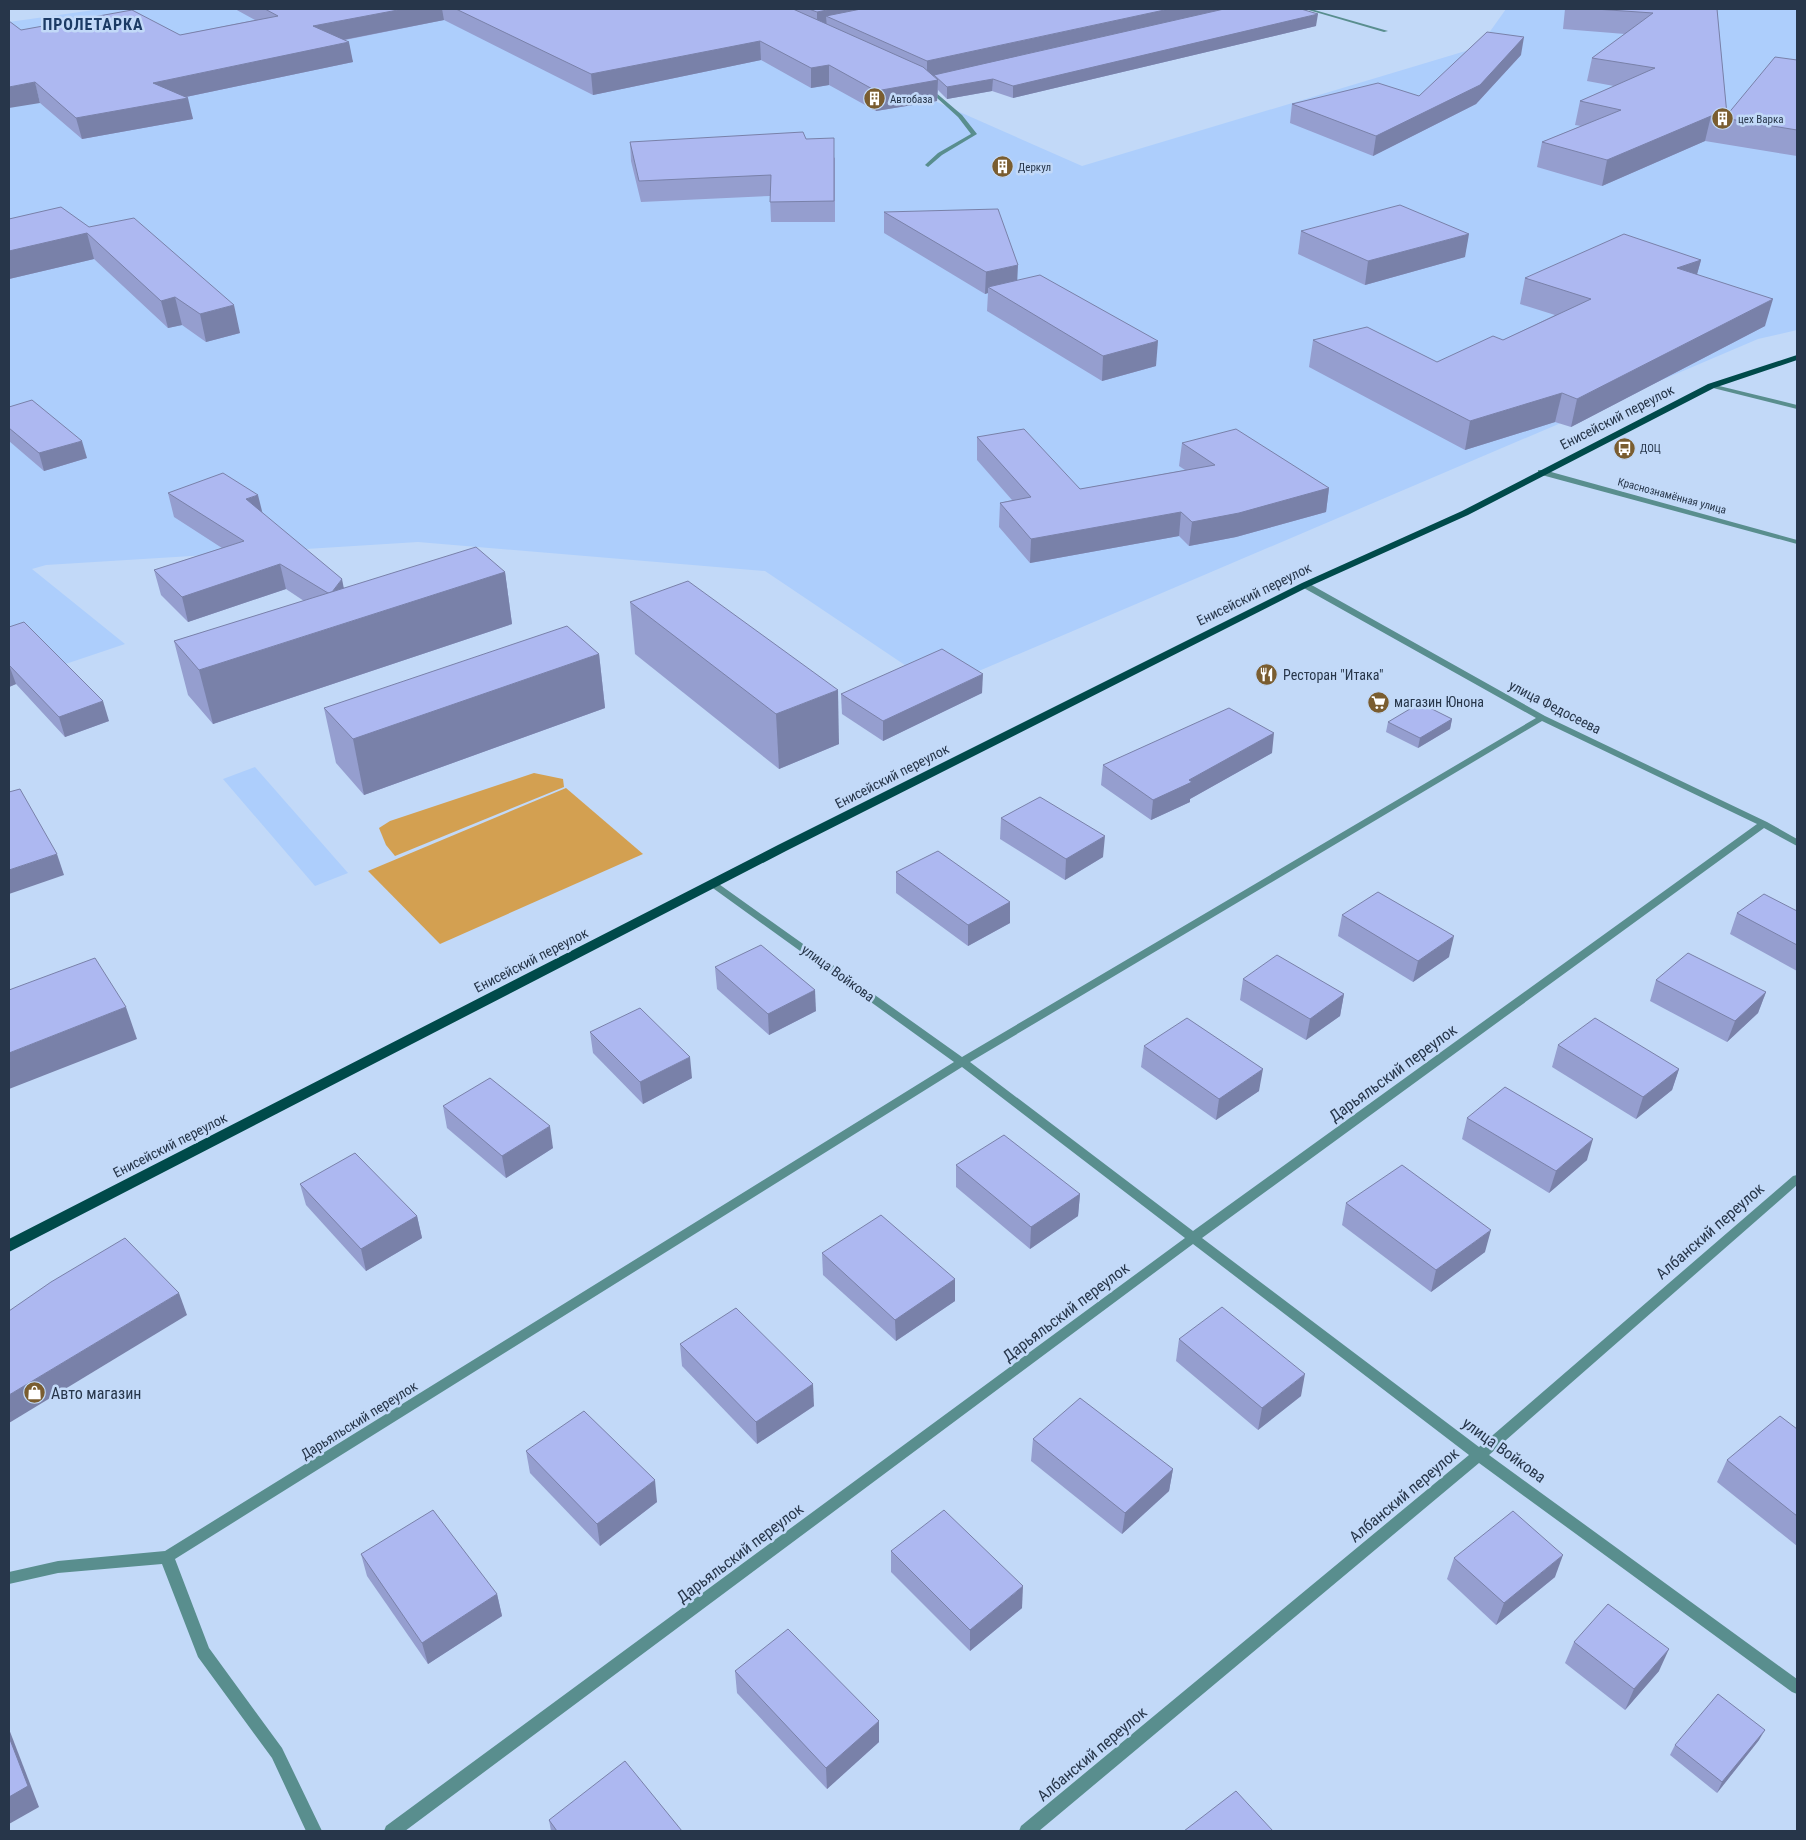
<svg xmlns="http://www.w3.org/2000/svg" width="1806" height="1840" font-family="'Roboto Condensed',sans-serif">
<rect width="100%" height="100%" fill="#c2d9f8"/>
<g fill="#adcefc">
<path d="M101,9H726L1082,166L1479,47L1506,9H1797V330L1758,339L939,688L765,571L418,542L46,565L32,569L125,644L9,683V22Z"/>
<path d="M255,767L348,873L315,886L223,779Z"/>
</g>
<g fill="#d3a051">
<path d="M534,773L563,779L564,787L395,856L386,845L379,828L390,821Z"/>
<path d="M566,788L643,854L440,944L368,871Z"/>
</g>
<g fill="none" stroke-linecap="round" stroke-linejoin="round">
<g fill="#598e8e" fill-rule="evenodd">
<path d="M1305,9H1311L1388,31L1384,32Z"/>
<path d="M928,86L962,115L977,134L942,155L928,167L925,165L926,164L938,153L971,134L958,117L926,88Z"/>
<path d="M1711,384L1797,405V409L1709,387L1708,386Z"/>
<path d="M1538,470H1544L1797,540V544L1538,474Z"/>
<path d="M1302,583H1308L1545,716L1767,822L1797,839V846L1764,828L1202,1238L1479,1447L1793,1176L1797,1175V1185L1489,1455L1797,1679V1694L1792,1692L1479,1463L1039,1831H1019L1021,1826L1469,1455L1193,1244L405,1831H384L386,1826L1185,1238L962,1067L175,1559L209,1648L282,1748L322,1831H306L272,1758L198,1657L162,1564L58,1573L9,1584V1572L58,1561L165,1551L954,1062L710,886L708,884L710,882H716L962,1057L1536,718L1302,587ZM1542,721L1757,824L1193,1231L970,1062Z"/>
</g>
<path fill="#004a4a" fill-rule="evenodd" d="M1797,355V360L1714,388L1468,515L1308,587L786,851L9,1252V1239L778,845L1302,583L1462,511L1708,384Z"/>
</g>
<g fill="#959ecf">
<path d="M235,9H1301L1316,26L1013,98L992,91L947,99L938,90L937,101L876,111L829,85L811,88L761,60L593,95L444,20L345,40L353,62L186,97L193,119L82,139L40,103L21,30L180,35L255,20Z"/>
<path d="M1565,9H1717L1727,115L1797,60V156L1705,141L1602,186L1537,167L1542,142L1581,126L1575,125L1580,101L1614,86L1587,81L1592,58L1625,34L1563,29Z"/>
<path d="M1521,55L1476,104L1373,156L1290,123L1292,104L1419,96Z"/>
<path d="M806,139L835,158V222H771L770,196L641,202L631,161L630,142Z"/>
<path d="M884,212L1017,281L1156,366L1102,381L987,311L988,293L985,294L884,233Z"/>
<path d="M9,219L89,227L240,333L206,342L182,325L168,328L94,259L9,279Z"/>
<path d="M1301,231L1465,257L1365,285L1298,254Z"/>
<path d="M1701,260L1697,274L1765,326L1571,427L1555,422L1465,450L1309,367L1313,340L1437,362L1503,340L1555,315L1520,304L1525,278Z"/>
<path d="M9,407L87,458L44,471L9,441Z"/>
<path d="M977,437L1080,489L1185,470L1179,466L1182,443L1329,488L1326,512L1236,537L1189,546L1179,536L1030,563L999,527L1000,503L1012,500L977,460Z"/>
<path d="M168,493L262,513L344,588L505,572L512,624L213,724L188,695L174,641L304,601L286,589L188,622L161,595L154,570L222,548L174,517Z"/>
<path d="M630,602L839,744L779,769L635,654Z"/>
<path d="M9,627L109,721L65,737L16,684L9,687Z"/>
<path d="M599,654L605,708L364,795L336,763L324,708Z"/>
<path d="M982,693L883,741L842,714L841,694Z"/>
<path d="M1452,719L1450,729L1418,748L1386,732L1388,722Z"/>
<path d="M1272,753L1190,799V802L1151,820L1101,785L1103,765Z"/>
<path d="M1001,818L1103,857L1065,880L1000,839Z"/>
<path d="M896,872L1010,902V923L968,946L896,893Z"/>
<path d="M1797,911V971L1730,934L1737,913Z"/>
<path d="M1342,915L1449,957L1413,982L1338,936Z"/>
<path d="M715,967L816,1011L769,1035L717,989Z"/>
<path d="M1243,979L1344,994L1340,1016L1306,1040L1240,1000Z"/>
<path d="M1656,980L1766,992L1758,1013L1727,1042L1650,1001Z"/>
<path d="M590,1032L692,1078L643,1104L593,1053Z"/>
<path d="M1558,1045L1679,1069L1672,1090L1636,1119L1552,1067Z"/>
<path d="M1144,1046L1259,1091L1216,1120L1141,1067Z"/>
<path d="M443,1106L553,1148L506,1178L447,1128Z"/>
<path d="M1467,1118L1587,1160L1549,1193L1462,1139Z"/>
<path d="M956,1165L1080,1194L1078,1216L1030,1249L956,1187Z"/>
<path d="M300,1184L417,1216L422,1238L366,1271L306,1205Z"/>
<path d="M1346,1203L1485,1252L1431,1292L1342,1225Z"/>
<path d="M822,1253L955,1279V1301L896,1341L823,1275Z"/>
<path d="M1179,1339L1301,1396L1258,1430L1176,1361Z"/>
<path d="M680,1344L814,1406L757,1444L682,1366Z"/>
<path d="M1797,1429V1546L1717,1482L1727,1460Z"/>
<path d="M1033,1439L1173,1469L1169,1491L1122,1534L1031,1461Z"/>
<path d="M526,1451L657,1502L600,1546L530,1473Z"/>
<path d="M891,1551L1022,1608L970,1651L891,1572Z"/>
<path d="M361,1554L497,1594L502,1616L428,1664L367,1576Z"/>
<path d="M1454,1558L1555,1577L1496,1625L1447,1579Z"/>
<path d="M1574,1642L1659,1671L1625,1710L1565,1663Z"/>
<path d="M735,1671L879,1742L827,1789L737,1693Z"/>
<path d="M1759,1740L1717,1793L1670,1755L1675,1745Z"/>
<path d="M549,1820L682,1831H551Z"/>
</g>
<g fill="#7981a9">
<path d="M403,9H442L444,20L317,45L313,26Z"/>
<path d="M832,9H920L826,16L827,29L817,31V12Z"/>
<path d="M1169,9H1253L934,75V80L927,81V61Z"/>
<path d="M1318,14L1316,26L1013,98V86Z"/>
<path d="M1524,37L1521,55L1476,104L1373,156L1376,136Z"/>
<path d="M760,41L761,60L593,95L591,74Z"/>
<path d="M349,42L353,62L157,103L153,83Z"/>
<path d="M829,65V85L811,88V68Z"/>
<path d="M993,79L992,91L947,99V87Z"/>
<path d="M938,80L937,101L876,111V91Z"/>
<path d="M35,82L40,103L9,108V87Z"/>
<path d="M188,98L193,119L82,139L76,118Z"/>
<path d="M1711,116L1705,141L1602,186L1607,160Z"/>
<path d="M87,233L94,259L9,279V251Z"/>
<path d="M1469,234L1465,257L1365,285L1368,261Z"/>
<path d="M1701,260L1694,285L1677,268Z"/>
<path d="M1018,265L1017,286L988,287V293L985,294L986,272Z"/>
<path d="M175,297L182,325L168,328L161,301Z"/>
<path d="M1773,299L1765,326L1571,427L1577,399Z"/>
<path d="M234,305L240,333L206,342L200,314Z"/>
<path d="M1158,341L1156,366L1102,381L1103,356Z"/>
<path d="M1562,393L1555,422L1465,450L1470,421Z"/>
<path d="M82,441L87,458L44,471L39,453Z"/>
<path d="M1329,488L1326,512L1236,537L1189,546L1192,522Z"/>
<path d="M258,495L264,519L246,499Z"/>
<path d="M1181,512L1179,536L1030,563L1031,539Z"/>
<path d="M280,564L286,589L188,622L182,597Z"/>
<path d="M505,572L512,624L213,724L199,670Z"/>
<path d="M342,579L347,604L330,595Z"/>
<path d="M599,654L605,708L364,795L353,739Z"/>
<path d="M9,665L16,684L9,687Z"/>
<path d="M983,674L982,693L883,741V721Z"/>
<path d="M838,690L839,744L779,769L776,714Z"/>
<path d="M103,701L109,721L65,737L59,717Z"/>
<path d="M1452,719L1450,729L1418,748L1420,738Z"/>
<path d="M1274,733L1272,753L1190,799V802L1151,820L1153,800Z"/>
<path d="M1105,836L1103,857L1065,880L1066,859Z"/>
<path d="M57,854L64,875L9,894V870Z"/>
<path d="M1010,902V923L968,946V925Z"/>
<path d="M1454,936L1449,957L1413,982L1418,961Z"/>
<path d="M815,990L816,1011L769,1035L768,1014Z"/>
<path d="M1766,992L1758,1013L1727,1042L1735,1021Z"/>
<path d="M1344,994L1340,1016L1306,1040L1310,1019Z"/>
<path d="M126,1007L137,1039L9,1089V1053Z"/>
<path d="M690,1057L692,1078L643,1104L640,1082Z"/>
<path d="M1263,1069L1259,1091L1216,1120L1219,1099Z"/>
<path d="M1679,1069L1672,1090L1636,1119L1643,1097Z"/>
<path d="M550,1126L553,1148L506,1178L502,1156Z"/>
<path d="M1593,1139L1587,1160L1549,1193L1556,1171Z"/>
<path d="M1080,1194L1078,1216L1030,1249L1031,1227Z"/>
<path d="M417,1216L422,1238L366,1271L361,1249Z"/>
<path d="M1491,1230L1485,1252L1431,1292L1436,1270Z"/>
<path d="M955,1279V1301L896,1341L895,1320Z"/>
<path d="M179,1293L187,1315L9,1423V1395Z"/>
<path d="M1305,1374L1301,1396L1258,1430L1262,1408Z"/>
<path d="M813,1384L814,1406L757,1444L756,1422Z"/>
<path d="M1173,1469L1169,1491L1122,1534L1125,1513Z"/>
<path d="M655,1480L657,1502L600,1546L597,1524Z"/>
<path d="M1563,1555L1555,1577L1496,1625L1504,1603Z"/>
<path d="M1023,1586L1022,1608L970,1651V1630Z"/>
<path d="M497,1594L502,1616L428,1664L422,1643Z"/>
<path d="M1669,1649L1659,1671L1625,1710L1634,1689Z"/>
<path d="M879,1721V1742L827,1789L826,1768Z"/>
<path d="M9,1729L39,1807L9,1824Z"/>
<path d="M1765,1730L1759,1740L1717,1793L1722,1782Z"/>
</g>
<g fill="#adb8f1" stroke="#7981a9">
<path d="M265,9H403L313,26L349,42L153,83L188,98L76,118L35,82L9,87V21L21,30L132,10L180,35L278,16Z"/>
<path d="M456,9H793L923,67L938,80L876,91L829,65L811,68L760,41L591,74Z"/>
<path d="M809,9H832L817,12Z"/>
<path d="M861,9H1169L927,61L826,16Z"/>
<path d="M1224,9H1301L1318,14L1013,86L993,79L947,87L934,75Z"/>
<path d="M1595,9H1717L1727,115L1775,57L1797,60V130L1711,116L1607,160L1542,142L1621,110L1580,101L1655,68L1592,58L1653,13Z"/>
<path d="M1487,32L1524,37L1480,85L1376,136L1292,104L1378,83L1419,96Z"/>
<path d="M803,132L806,139L834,138V201L770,202L771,175L639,181L630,142Z"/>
<path d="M1400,205L1469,234L1368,261L1301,231Z"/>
<path d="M61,207L89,227L134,218L234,305L200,314L175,297L161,301L87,233L9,251V219Z"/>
<path d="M998,209L1018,265L986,272L884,212Z"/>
<path d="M1624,234L1701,260L1677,268L1773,299L1577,399L1562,393L1470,421L1313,340L1367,327L1437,362L1493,336L1503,340L1591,299L1525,278Z"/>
<path d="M1040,275L1158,341L1103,356L988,287Z"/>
<path d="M32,400L82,441L39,453L9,428V407Z"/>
<path d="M1024,429L1080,489L1215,465L1182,443L1236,429L1329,488L1239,513L1192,522L1181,512L1031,539L1000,503L1031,497L977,437Z"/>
<path d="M223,473L258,495L246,499L342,579L332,592L328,593L280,564L182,597L154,570L244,541L168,493Z"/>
<path d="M476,547L505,572L199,670L174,641Z"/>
<path d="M688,581L838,690L776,714L630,602Z"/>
<path d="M24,622L103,701L59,717L9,665V627Z"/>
<path d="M567,626L599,654L353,739L324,708Z"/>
<path d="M942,649L983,674L883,721L841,694Z"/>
<path d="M1420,703L1452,719L1420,738L1388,722Z"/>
<path d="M1229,708L1274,733L1189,780L1192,782L1153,800L1103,765Z"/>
<path d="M20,789L57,854L9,870V792Z"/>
<path d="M1040,797L1105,836L1066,859L1001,818Z"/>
<path d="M938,851L1010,902L968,925L896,872Z"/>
<path d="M1378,892L1454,936L1418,961L1342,915Z"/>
<path d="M1764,894L1797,911V945L1737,913Z"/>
<path d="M761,945L815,990L768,1014L715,967Z"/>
<path d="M1688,953L1766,992L1735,1021L1656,980Z"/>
<path d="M1277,955L1344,994L1310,1019L1243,979Z"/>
<path d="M95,958L126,1007L9,1053V990Z"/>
<path d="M640,1008L690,1057L640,1082L590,1032Z"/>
<path d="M1187,1018L1263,1069L1219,1099L1144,1046Z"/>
<path d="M1595,1018L1679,1069L1643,1097L1558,1045Z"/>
<path d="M490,1078L550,1126L502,1156L443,1106Z"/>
<path d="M1505,1087L1593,1139L1556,1171L1467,1118Z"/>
<path d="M1004,1135L1080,1194L1031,1227L956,1165Z"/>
<path d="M355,1153L417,1216L361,1249L300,1184Z"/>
<path d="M1402,1165L1491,1230L1436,1270L1346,1203Z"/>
<path d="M881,1215L955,1279L895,1320L822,1253Z"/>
<path d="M125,1238L179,1293L9,1395V1311L51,1282Z"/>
<path d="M1222,1307L1305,1374L1262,1408L1179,1339Z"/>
<path d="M736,1308L813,1384L756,1422L680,1344Z"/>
<path d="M1080,1398L1173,1469L1125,1513L1033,1439Z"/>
<path d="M584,1411L655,1480L597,1524L526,1451Z"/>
<path d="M1780,1416L1797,1429V1516L1727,1460Z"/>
<path d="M433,1510L497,1594L422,1643L361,1554Z"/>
<path d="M944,1510L1023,1586L970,1630L891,1551Z"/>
<path d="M1513,1511L1563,1555L1504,1603L1454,1558Z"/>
<path d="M1608,1604L1669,1649L1634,1689L1574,1642Z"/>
<path d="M788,1629L879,1721L826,1768L735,1671Z"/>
<path d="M1718,1694L1765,1730L1722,1782L1675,1745Z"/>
<path d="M9,1737L28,1786L9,1797Z"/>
<path d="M625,1761L682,1831H557L549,1820Z"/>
<path d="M1236,1791L1273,1831H1184Z"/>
</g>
<defs>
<symbol id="building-disc" viewBox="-11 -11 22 22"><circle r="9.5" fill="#7a5d30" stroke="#c2d9f8"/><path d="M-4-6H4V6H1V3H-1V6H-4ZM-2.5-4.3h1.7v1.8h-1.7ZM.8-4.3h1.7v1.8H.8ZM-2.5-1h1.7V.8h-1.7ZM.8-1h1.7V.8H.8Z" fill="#fff"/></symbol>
<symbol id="bus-disc" viewBox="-11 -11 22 22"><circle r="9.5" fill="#7a5d30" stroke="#c2d9f8"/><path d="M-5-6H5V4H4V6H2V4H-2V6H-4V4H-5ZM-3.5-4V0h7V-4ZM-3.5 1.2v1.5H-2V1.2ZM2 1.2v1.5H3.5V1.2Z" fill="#fff"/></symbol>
<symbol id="restaurant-disc" viewBox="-11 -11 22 22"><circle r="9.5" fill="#7a5d30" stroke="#c2d9f8"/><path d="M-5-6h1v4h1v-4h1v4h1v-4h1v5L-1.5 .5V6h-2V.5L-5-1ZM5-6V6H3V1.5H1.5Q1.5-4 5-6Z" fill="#fff"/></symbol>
<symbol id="supermarket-disc" viewBox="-11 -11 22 22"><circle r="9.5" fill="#7a5d30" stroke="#c2d9f8"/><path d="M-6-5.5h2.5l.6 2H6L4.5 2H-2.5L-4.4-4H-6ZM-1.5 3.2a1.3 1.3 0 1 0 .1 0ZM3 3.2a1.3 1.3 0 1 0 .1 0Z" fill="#fff"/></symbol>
<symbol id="shop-disc" viewBox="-11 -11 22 22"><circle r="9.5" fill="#7a5d30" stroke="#c2d9f8"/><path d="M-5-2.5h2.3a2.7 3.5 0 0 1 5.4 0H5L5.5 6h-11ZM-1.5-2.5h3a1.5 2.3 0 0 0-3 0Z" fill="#fff"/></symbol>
</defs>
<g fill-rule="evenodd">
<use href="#building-disc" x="862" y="86" width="25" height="25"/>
<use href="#building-disc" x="1710" y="106" width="25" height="25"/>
<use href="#building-disc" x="990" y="154" width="25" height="25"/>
<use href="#bus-disc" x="1612" y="436" width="25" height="25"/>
<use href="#restaurant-disc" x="1254" y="662" width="25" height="25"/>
<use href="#supermarket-disc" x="1366" y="690" width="25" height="25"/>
<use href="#shop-disc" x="22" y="1380" width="25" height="25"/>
</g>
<g text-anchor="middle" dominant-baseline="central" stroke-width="5" stroke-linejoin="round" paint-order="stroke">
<g font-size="11" fill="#27364a" stroke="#c2d9f8" text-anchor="start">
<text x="890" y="99">Автобаза</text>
<text x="1738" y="119">цех Варка</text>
<text x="1018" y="167">Деркул</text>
<text x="1640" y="448">ДОЦ</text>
</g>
<g font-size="11" fill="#27364a" stroke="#c2d9f8">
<text transform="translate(1672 496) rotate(15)">Краснознамённая улица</text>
</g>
<g font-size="14" fill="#27364a" stroke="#c2d9f8">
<text transform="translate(1617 417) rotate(-27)">Енисейский переулок</text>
<text transform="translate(1254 594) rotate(-26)">Енисейский переулок</text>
<text transform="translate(1555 707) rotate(27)">улица Федосеева</text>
<text transform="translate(892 776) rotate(-27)">Енисейский переулок</text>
<text transform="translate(531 960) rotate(-27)">Енисейский переулок</text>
<text transform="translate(838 973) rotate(36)">улица Войкова</text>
<text transform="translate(170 1145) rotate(-27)">Енисейский переулок</text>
<text transform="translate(359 1420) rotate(-32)">Дарьяльский переулок</text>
</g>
<g font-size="14" fill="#27364a" stroke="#c2d9f8" text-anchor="start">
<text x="1283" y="675">Ресторан "Итака"</text>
<text x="1394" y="702">магазин Юнона</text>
</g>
<g font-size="16" font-weight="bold" letter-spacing="1" fill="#1c3b65" stroke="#c2d9f8">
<text x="93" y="24">ПРОЛЕТАРКА</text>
</g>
<g font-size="16" fill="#27364a" stroke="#c2d9f8">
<text transform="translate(1393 1073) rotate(-36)">Дарьяльский переулок</text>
<text transform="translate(1710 1231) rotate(-41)">Албанский переулок</text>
<text transform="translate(1066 1312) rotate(-37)">Дарьяльский переулок</text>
<text transform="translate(1504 1450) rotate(36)">улица Войкова</text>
<text transform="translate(1404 1495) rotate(-40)">Албанский переулок</text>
<text transform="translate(740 1553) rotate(-37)">Дарьяльский переулок</text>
<text transform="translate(1092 1754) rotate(-40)">Албанский переулок</text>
</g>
<g font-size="16" fill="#27364a" stroke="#c2d9f8" text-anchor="start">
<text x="51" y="1393">Авто магазин</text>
</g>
</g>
<rect width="1806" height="1840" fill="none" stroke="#27364a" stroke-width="20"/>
</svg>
